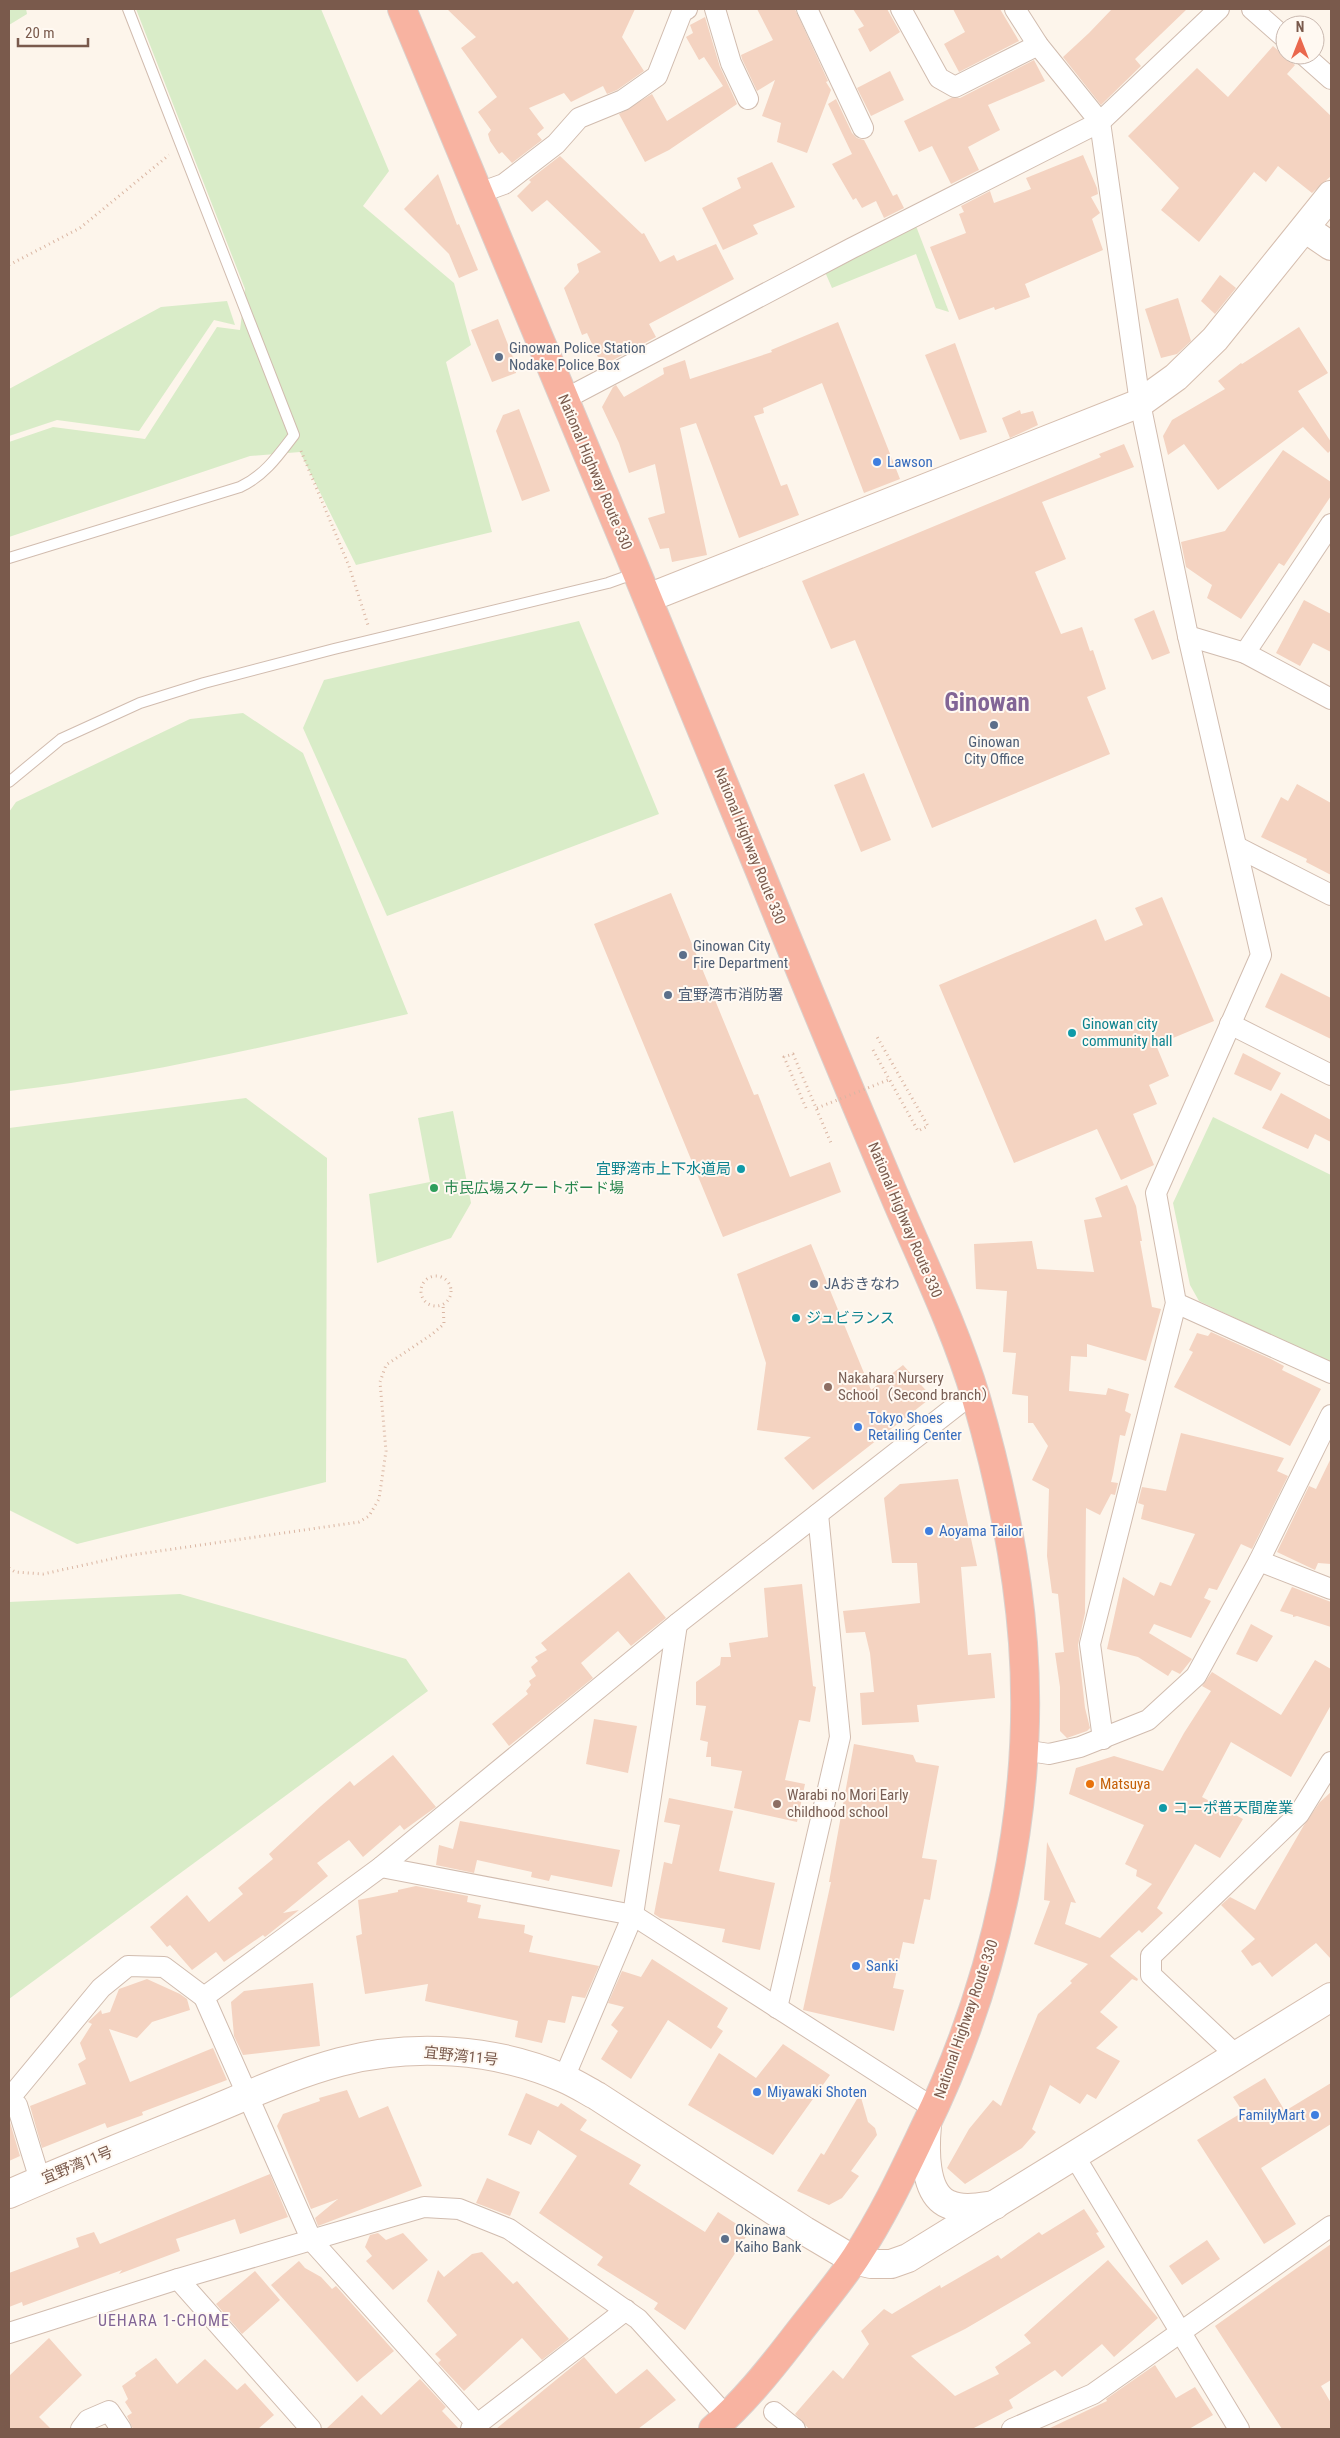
<svg xmlns="http://www.w3.org/2000/svg" width="1340" height="2438" font-family="'Roboto Condensed','Noto Sans JP',sans-serif">
<rect width="100%" height="100%" fill="#fdf5eb"/>
<g fill="#d9ecc8">
<path d="M9,9H26L27,14L9,25Z"/>
<path d="M136,9H321L389,171L363,206L454,283L471,345L446,362L492,532L356,565L300,452L250,456L9,537V442L53,427L145,439L217,327L240,330L245,289Z"/>
<path d="M916,226L949,312L936,308L916,254L832,288L825,272Z"/>
<path d="M227,301L235,325L214,320L139,431L57,420L9,436V389L161,307Z"/>
<path d="M579,621L659,814L387,916L303,728L324,680Z"/>
<path d="M243,713L303,753L408,1014C276,1044 143,1076 9,1091V812L16,802L190,719Z"/>
<path d="M246,1098L327,1158L326,1482L77,1544L9,1510V1128Z"/>
<path d="M453,1111L471,1203L451,1238L377,1263L369,1194L430,1182L418,1118Z"/>
<path d="M1213,1117L1331,1175V1363L1199,1301L1190,1285L1173,1203Z"/>
<path d="M180,1594L406,1659L428,1691L9,1999V1602Z"/>
</g>
<g fill="#f4d3c1">
<path d="M447,9H635L622,37L644,71L617,90L607,94L603,86L571,102L564,93L529,108L544,128L537,134L542,140L512,163L502,152L499,154L490,141L488,134L491,130L478,112L497,97L461,48L476,37Z"/>
<path d="M757,9H795L828,81L826,82L831,90L807,153L777,142L781,123L762,116L775,80L757,91L742,59L741,55L773,40Z"/>
<path d="M853,9H887L900,32L870,52L858,29L864,26Z"/>
<path d="M953,9H1000L1019,41L959,72L944,44L965,32Z"/>
<path d="M1112,9H1187L1135,59L1141,66L1101,105L1063,57L1089,33Z"/>
<path d="M705,17L720,67L737,104L669,150L645,162L619,114L652,94L667,121L723,86L704,57L699,60L686,37L693,33L690,25Z"/>
<path d="M1273,46L1295,65L1287,74L1331,116V176L1312,193L1278,166L1266,182L1254,172L1199,242L1161,210L1179,188L1128,136L1197,68L1228,97Z"/>
<path d="M1034,60L1045,81L988,105L1000,130L968,147L979,170L951,184L932,146L919,152L904,121L951,98H960Z"/>
<path d="M890,71L904,100L871,116L857,88Z"/>
<path d="M836,99L852,133L857,138L864,140L893,196L897,194L904,208L884,218L876,201L862,208L856,198L853,200L832,164L852,154L828,104Z"/>
<path d="M1083,155L1097,188L1098,194L1091,197L1100,213L1092,219L1103,250L1025,284L1030,297L995,310L994,307L959,320L930,247L966,233L959,214L964,212L961,206L990,191L994,203L1031,189L1026,178Z"/>
<path d="M560,156L642,234L644,233L660,262L674,255L677,261L716,244L734,279L649,324L656,337L602,366L587,333L582,335L564,288L579,272L577,264L601,252L547,200L532,212L517,196L531,182L529,180Z"/>
<path d="M772,162L795,207L753,225L758,234L723,250L702,208L741,188L737,178Z"/>
<path d="M438,174L457,225L459,224L478,270L459,278L449,254L404,209Z"/>
<path d="M1220,275L1236,288L1215,314L1201,301Z"/>
<path d="M1178,298L1191,341L1177,354L1161,358L1145,309Z"/>
<path d="M498,319L516,365V373L492,382L471,330Z"/>
<path d="M838,322L900,479L864,493L822,383L763,408L764,413L754,416L781,486L787,484L799,515L739,538L696,423L680,428L707,555L672,562L669,548L660,549L648,518L665,513L655,464L629,473L619,443L602,407L613,387L616,385L624,397L664,374L663,368L685,360L690,379L772,352L771,350Z"/>
<path d="M1299,327L1328,373L1298,391L1331,442V450L1328,453L1303,427L1218,490L1184,444L1168,455L1163,436L1172,420L1225,389L1218,381L1241,363L1242,364Z"/>
<path d="M955,343L987,432L960,440L925,355Z"/>
<path d="M519,409L550,491L522,501L496,431L503,415Z"/>
<path d="M1020,410L1021,414L1033,411L1038,425L1010,438L1002,418Z"/>
<path d="M1124,444L1134,467L1042,502L1066,559L1035,572L1061,634L1082,627L1090,651L1093,650L1106,689L1087,697L1110,754L932,828L855,640L831,649L802,581L1101,457L1099,454Z"/>
<path d="M1283,450L1331,482V496L1284,566L1279,563L1241,619L1207,598L1212,585L1186,567L1181,542L1225,531Z"/>
<path d="M1304,600L1331,614V652L1313,643L1300,666L1276,653Z"/>
<path d="M1154,610L1170,653L1152,660L1134,619Z"/>
<path d="M864,773L891,840L861,852L834,785Z"/>
<path d="M1297,784L1331,803V875L1306,862L1307,859L1261,837L1281,797L1288,801Z"/>
<path d="M671,893L754,1095L758,1094L790,1177L830,1162L841,1192L723,1237L594,924Z"/>
<path d="M1162,897L1214,1021L1156,1045L1169,1076L1149,1085L1157,1104L1133,1114L1154,1165L1121,1180L1097,1129L1014,1163L939,985L1096,919L1105,941L1143,925L1135,908Z"/>
<path d="M1281,973L1331,998V1039L1265,1007Z"/>
<path d="M1243,1053L1281,1073L1271,1091L1234,1074Z"/>
<path d="M1281,1093L1331,1120V1142L1315,1134L1308,1149L1262,1128Z"/>
<path d="M1127,1185L1136,1206L1142,1241H1140L1152,1307L1161,1309L1146,1361L1087,1344V1357L1071,1356L1069,1391L1106,1395L1108,1388L1129,1394L1125,1411L1131,1414L1125,1436L1120,1435L1113,1474L1111,1482L1118,1483L1115,1495L1111,1494L1100,1515L1086,1508L1085,1613L1078,1645L1085,1708L1090,1728L1087,1731L1067,1738L1060,1731V1687L1055,1653L1064,1652L1058,1594L1052,1593L1047,1556L1049,1489L1032,1480L1048,1446L1033,1423H1028V1396L1012,1394L1016,1353L1003,1352L1007,1291L976,1289L974,1244L1032,1241L1037,1269L1094,1272L1084,1220L1102,1217L1095,1198Z"/>
<path d="M811,1244L871,1390L903,1365L932,1397L813,1490L784,1458L811,1437L757,1430L766,1363L737,1274Z"/>
<path d="M1211,1332L1271,1359L1284,1366L1282,1370L1321,1389L1290,1446L1174,1387L1193,1352L1189,1350L1197,1333L1208,1336Z"/>
<path d="M1181,1433L1284,1458L1277,1471L1288,1476L1252,1549L1241,1544L1217,1590L1209,1588L1204,1598L1211,1601L1191,1638L1154,1624L1149,1633L1192,1659L1180,1674L1172,1670L1168,1676L1138,1657L1107,1649L1123,1577L1154,1596L1160,1582L1171,1586L1195,1534L1141,1519L1144,1505L1138,1503L1142,1487L1166,1491Z"/>
<path d="M1331,1458V1564L1318,1563L1315,1570L1277,1552L1309,1486L1316,1489Z"/>
<path d="M958,1479L977,1566L961,1567L968,1655L991,1653L995,1698L917,1705L919,1722L862,1725L860,1693L874,1692L870,1653L865,1632L846,1633L843,1611L920,1603L917,1563H892L884,1498L900,1484Z"/>
<path d="M629,1572L666,1618L631,1646L618,1631L581,1663L593,1678L509,1746L492,1724L528,1694L526,1691L531,1685L529,1681L536,1676L531,1667L538,1661L535,1657L547,1650L541,1643Z"/>
<path d="M802,1584L813,1686L816,1687L810,1722L799,1720L785,1780L805,1784L797,1822L734,1808L742,1771L711,1766V1757H706L708,1742L700,1740L706,1706L696,1705V1682L720,1665L721,1657H731L729,1643L768,1637L764,1588Z"/>
<path d="M1292,1587L1331,1602V1627L1297,1616L1293,1617V1615L1280,1611Z"/>
<path d="M1251,1624L1273,1636L1257,1662L1236,1654Z"/>
<path d="M1315,1660L1331,1669V1705L1291,1777L1231,1742L1202,1797L1243,1819L1220,1858L1195,1844L1157,1908L1163,1913L1142,1933L1139,1930L1110,1956L1138,1979L1137,1981L1132,1979L1100,2012L1118,2027L1096,2048L1120,2061L1096,2099L1087,2094L1080,2104L1050,2085L1032,2129L1036,2132L1022,2148L965,2184L947,2168L969,2129L993,2100L1001,2106L1038,2014L1072,1983L1070,1981L1088,1964L1034,1944L1050,1901L1044,1900L1047,1842L1076,1903L1071,1902L1065,1924L1100,1938L1152,1884L1136,1876L1137,1870L1125,1864L1144,1825L1069,1794L1076,1768L1114,1756L1163,1771L1184,1733L1211,1691L1202,1686L1212,1672L1281,1715Z"/>
<path d="M594,1719L637,1726L628,1773L586,1764Z"/>
<path d="M854,1744L913,1755L916,1762L939,1766L922,1858L937,1860L930,1900L924,1899L914,1944L903,1942L893,1988L904,1990L894,2031L803,2010L831,1882H829Z"/>
<path d="M393,1755L436,1807L404,1830L400,1825L363,1857L349,1840L317,1863L328,1876L283,1913L299,1910L265,1937L263,1935L224,1962L216,1952L192,1970L170,1945L167,1947L150,1927L187,1895L209,1922L243,1894L238,1888L273,1859L269,1854L321,1806L350,1781L354,1786Z"/>
<path d="M1331,1792V1959L1316,1943L1272,1977L1260,1962L1252,1966L1241,1951L1255,1939L1221,1905L1230,1897L1255,1910L1304,1825L1320,1802Z"/>
<path d="M669,1798L733,1811L719,1871L775,1883L760,1950L722,1942L725,1929L660,1918L654,1914L664,1862L672,1864L680,1825L664,1822Z"/>
<path d="M460,1821L620,1850L612,1887L551,1875L549,1881L531,1877L532,1872L477,1860L474,1873L436,1865L439,1845L453,1849Z"/>
<path d="M416,1886L468,1896L467,1902L481,1905L478,1918L525,1925L524,1933L533,1936L529,1952L599,1966L585,1998L572,1996L565,2023L548,2020L542,2043L515,2037L518,2021L425,2001L428,1984L365,1994L356,1936L362,1934L358,1900L398,1892V1890Z"/>
<path d="M652,1959L728,2008L717,2027L723,2031L711,2049L668,2020L631,2079L601,2059L618,2031L611,2025L624,2007L608,2003L622,1971L641,1977Z"/>
<path d="M147,1979L180,1994L187,1999L190,2010L152,2022L137,2038L109,2029L130,2082L213,2048L227,2080L142,2112L143,2115L107,2128L105,2123L42,2148L30,2106L86,2084L78,2064L86,2059L80,2043L92,2024L88,2022L101,2010L102,2014L110,2012L119,1989Z"/>
<path d="M313,1983L320,2046L243,2055L234,2036L231,2002L244,1991Z"/>
<path d="M783,2044L830,2075L773,2155L688,2105L719,2053L756,2078Z"/>
<path d="M1265,2078L1285,2111L1331,2083V2124L1261,2168L1296,2224L1264,2244L1197,2140L1243,2112L1233,2097Z"/>
<path d="M347,2090L359,2118L388,2106L422,2186L318,2226L315,2218L338,2199L311,2209L277,2126L283,2114L320,2101L319,2098Z"/>
<path d="M526,2093L558,2107L561,2103L587,2120L580,2130L641,2165L629,2184L705,2232L718,2212L749,2232L685,2330L654,2309L658,2303L597,2265L603,2257L539,2213L577,2156L538,2130L531,2145L508,2135Z"/>
<path d="M860,2094L868,2122L875,2128L877,2135L851,2171L859,2176L842,2198L829,2205L797,2191L821,2153L824,2155Z"/>
<path d="M9,2119L20,2156L9,2161Z"/>
<path d="M270,2174L288,2217L240,2234L235,2219L176,2239L180,2251L119,2274L122,2270L23,2306L22,2302L9,2307V2273L79,2247L76,2238L94,2232L100,2244Z"/>
<path d="M487,2178L520,2192L510,2216L476,2203Z"/>
<path d="M1084,2209L1099,2232L1096,2233L1105,2247L965,2329L911,2356L955,2396L999,2374L995,2367L1031,2343L1024,2335L1108,2260L1158,2318L1114,2357L1102,2344L1062,2377L1055,2370L1009,2400L1013,2408L972,2429H809L795,2414L833,2370L843,2379L869,2344L861,2331L884,2309L892,2314L940,2285L941,2288L998,2255L1001,2259L1039,2232L1042,2235Z"/>
<path d="M378,2233L386,2240L403,2233L428,2260L393,2290L366,2261L372,2256L365,2247L370,2235Z"/>
<path d="M1207,2240L1220,2259L1182,2285L1169,2266Z"/>
<path d="M1331,2244V2380L1321,2386L1331,2403V2429H1282L1215,2326Z"/>
<path d="M482,2252L513,2284L517,2281L569,2339L542,2360L522,2338L464,2391L438,2363L441,2360L435,2354L457,2335L427,2301L438,2270L444,2277L472,2254Z"/>
<path d="M299,2261L305,2268L321,2277L332,2289L336,2286L394,2351L357,2382L271,2285Z"/>
<path d="M255,2271L280,2300L242,2334L216,2304Z"/>
<path d="M49,2338L82,2375L39,2417L51,2429H9V2376Z"/>
<path d="M584,2357L616,2394L647,2369L676,2400L638,2429H496Z"/>
<path d="M156,2358L177,2384L205,2359L237,2390L245,2383L274,2415L258,2429H133L127,2416L132,2413L125,2402L128,2399L122,2386L136,2376L135,2373Z"/>
<path d="M1155,2365L1176,2398L1195,2387L1213,2415L1189,2429H1048L1107,2401L1106,2399Z"/>
<path d="M420,2379L446,2407L442,2411L459,2429H326L362,2395L381,2415Z"/>
</g>
<g fill="none" stroke-linecap="round" stroke-linejoin="round">
<defs>
<g id="lane">
<path d="M9,558L240,487C264,476 278,456 294,435L128,9"/>
<path d="M9,782L61,739L140,703L204,683L334,649L608,583L636,573"/>
</g>
<g id="street">
<path d="M715,9L731,63L748,99"/>
<path d="M807,9L863,128"/>
<path d="M901,9L939,78L955,87L1038,45"/>
<path d="M1015,9L1038,45L1100,122L1140,403L1188,636L1261,955L1156,1193L1176,1303L1090,1644L1103,1739"/>
<path d="M1252,9L1285,38"/>
<path d="M1304,55L1331,79"/>
<path d="M479,193L504,184L556,144L579,118L623,100L657,76L682,12L687,9"/>
<path d="M565,399L852,248L1100,122L1219,9"/>
<path d="M1188,636L1245,653L1331,699"/>
<path d="M1245,653L1331,524"/>
<path d="M1237,847L1331,895"/>
<path d="M1230,1024L1331,1075"/>
<path d="M1176,1303L1331,1373"/>
<path d="M1259,1561L1331,1589"/>
<path d="M1023,1750L1049,1754L1080,1747L1148,1720L1196,1676L1259,1561L1331,1415"/>
<path d="M381,1867L633,1915L935,2109"/>
<path d="M777,2008L840,1737L818,1514"/>
<path d="M1237,2056L1151,1975V1956L1299,1814L1331,1762"/>
<path d="M564,2078L633,1915L677,1624"/>
<path d="M9,2099L101,1988L128,1966L164,1967L204,1997"/>
<path d="M9,2100L17,2105L40,2180"/>
<path d="M1075,2157L1239,2429"/>
<path d="M178,2279L311,2429"/>
<path d="M9,2333L178,2279L424,2207L459,2209L509,2229L638,2319L727,2417"/>
<path d="M774,2412L795,2429"/>
<path d="M477,2424L312,2241L204,1997L381,1867L677,1624L974,1392"/>
<path d="M81,2429L88,2420L109,2411L121,2429"/>
<path d="M471,2429L626,2310"/>
<path d="M1012,2429L1093,2394L1331,2226"/>
</g>
<g id="secondary">
<path d="M1306,229L1331,246"/>
<path d="M648,598L1140,403L1176,377L1215,339L1331,195"/>
<path d="M927,2125C925,2147 923,2193 948,2204C962,2211 980,2207 995,2205"/>
<path d="M9,2194C70,2167 133,2142 195,2117C242,2098 291,2075 340,2062C411,2043 495,2048 563,2078C575,2083 586,2090 597,2096L805,2231L854,2260L871,2264H891L908,2258L1331,1997"/>
</g>
<path id="highway" d="M402,9C522,297 643,585 761,874C805,983 851,1093 897,1202C925,1267 956,1331 976,1398C999,1477 1017,1561 1023,1643C1035,1806 996,1983 924,2129C903,2173 883,2216 856,2257C837,2286 813,2313 792,2341C768,2372 743,2403 713,2429"/>
</defs>
<use href="#lane" stroke="#d1bcaf" stroke-width="12"/>
<use href="#street" stroke="#d1bcaf" stroke-width="22"/>
<use href="#secondary" stroke="#d6beaf" stroke-width="30"/>
<use href="#highway" stroke="#dad1cd" stroke-width="30"/>
<g stroke="#dab6a3" stroke-width="3" stroke-dasharray="1 4" stroke-linecap="butt">
<path d="M9,265L80,228L169,155"/>
<path d="M301,451L349,566L368,625"/>
<path d="M873,1050L918,1131L928,1126L876,1035"/>
<path d="M806,1108L784,1057L793,1054L831,1143"/>
<circle cx="436" cy="1291" r="15"/>
<path d="M9,1568L15,1572L43,1574L125,1556L359,1522L369,1516L379,1499L386,1451L380,1382L386,1365L431,1335L444,1324L443,1304"/>
</g>
<use href="#lane" stroke="#fff" stroke-width="10"/>
<use href="#street" stroke="#fff" stroke-width="20"/>
<use href="#secondary" stroke="#fff" stroke-width="28"/>
<use href="#highway" stroke="#f8b3a1" stroke-width="28"/>
<path stroke="#dab6a3" stroke-width="3" stroke-dasharray="1 4" stroke-linecap="butt" d="M817,1108L888,1080"/>
</g>
<g fill="#5c6f8a" stroke="#fff9f2" stroke-width="2">
<circle cx="499" cy="357" r="5"/>
<circle cx="994" cy="725" r="5"/>
<circle cx="683" cy="955" r="5"/>
<circle cx="668" cy="995" r="5"/>
<circle cx="814" cy="1284" r="5"/>
<circle cx="725" cy="2239" r="5"/>
</g>
<g fill="#3f7fe0" stroke="#fff9f2" stroke-width="2">
<circle cx="877" cy="462" r="5"/>
<circle cx="858" cy="1427" r="5"/>
<circle cx="929" cy="1531" r="5"/>
<circle cx="856" cy="1966" r="5"/>
<circle cx="757" cy="2092" r="5"/>
<circle cx="1315" cy="2115" r="5"/>
</g>
<g fill="#0f9aa8" stroke="#fff9f2" stroke-width="2">
<circle cx="1072" cy="1033" r="5"/>
<circle cx="741" cy="1169" r="5"/>
<circle cx="796" cy="1318" r="5"/>
<circle cx="1163" cy="1808" r="5"/>
</g>
<circle fill="#2e9e5b" stroke="#fff9f2" stroke-width="2" cx="434" cy="1188" r="5"/>
<g fill="#8d6e63" stroke="#fff9f2" stroke-width="2">
<circle cx="828" cy="1387" r="5"/>
<circle cx="777" cy="1804" r="5"/>
</g>
<circle fill="#e8710a" stroke="#fff9f2" stroke-width="2" cx="1090" cy="1784" r="5"/>
<g text-anchor="middle" dominant-baseline="central" stroke-width="4" stroke-linejoin="round" paint-order="stroke">
<g font-size="15" fill="#4e5e75" stroke="#fff9f2" text-anchor="start">
<text x="509" y="348">Ginowan Police Station<tspan x="509" dy="17">Nodake Police Box</tspan></text>
<text x="994" y="742" text-anchor="middle">Ginowan<tspan x="994" dy="17">City Office</tspan></text>
<text x="693" y="946">Ginowan City<tspan x="693" dy="17">Fire Department</tspan></text>
<text x="678" y="995">宜野湾市消防署</text>
<text x="824" y="1284">JAおきなわ</text>
<text x="735" y="2230">Okinawa<tspan x="735" dy="17">Kaiho Bank</tspan></text>
</g>
<g font-size="15" fill="#366cbe" stroke="#fff9f2" text-anchor="start">
<text x="887" y="462">Lawson</text>
<text x="868" y="1418">Tokyo Shoes<tspan x="868" dy="17">Retailing Center</tspan></text>
<text x="939" y="1531">Aoyama Tailor</text>
<text x="866" y="1966">Sanki</text>
<text x="767" y="2092">Miyawaki Shoten</text>
<text x="1305" y="2115" text-anchor="end">FamilyMart</text>
</g>
<g font-size="15" fill="#7a5a4c" stroke="#fff9f2">
<text transform="translate(595 472) rotate(67)">National Highway Route 330</text>
<text transform="translate(750 846) rotate(68)">National Highway Route 330</text>
<text transform="translate(905 1220) rotate(67)">National Highway Route 330</text>
<text transform="translate(966 2019) rotate(-71)">National Highway Route 330</text>
<text transform="translate(461 2056) rotate(6)">宜野湾11号</text>
<text transform="translate(77 2165) rotate(-22)">宜野湾11号</text>
</g>
<g font-size="15" fill="#0d838f" stroke="#fff9f2" text-anchor="start">
<text x="1082" y="1024">Ginowan city<tspan x="1082" dy="17">community hall</tspan></text>
<text x="731" y="1169" text-anchor="end">宜野湾市上下水道局</text>
<text x="806" y="1318">ジュビランス</text>
<text x="1173" y="1808">コーポ普天間産業</text>
</g>
<g font-size="15" fill="#27864d" stroke="#fff9f2" text-anchor="start">
<text x="444" y="1188">市民広場スケートボード場</text>
</g>
<g font-size="15" fill="#785e54" stroke="#fff9f2" text-anchor="start">
<text x="838" y="1378">Nakahara Nursery<tspan x="838" dy="17">School（Second branch）</tspan></text>
<text x="787" y="1795">Warabi no Mori Early<tspan x="787" dy="17">childhood school</tspan></text>
</g>
<g font-size="15" fill="#c56008" stroke="#fff9f2" text-anchor="start">
<text x="1100" y="1784">Matsuya</text>
</g>
<g font-size="16" letter-spacing="1" fill="#826596" stroke="#fff9f2">
<text x="164" y="2320">UEHARA 1-CHOME</text>
</g>
<g font-size="25" font-weight="bold" fill="#826596" stroke="#fff9f2">
<text x="987" y="702">Ginowan</text>
</g>
</g>
<rect width="1340" height="2438" fill="none" stroke="#7a5a4c" stroke-width="20"/>
<g transform="translate(1300 40)"><circle r="24" fill="#fff9f2" stroke="#cab9b0"/>
<path d="M0-4L9 19L0 12L-9 19Z" fill="#ea684e"/>
<text y="-8" font-size="14" font-weight="bold" text-anchor="middle" fill="#7a5a4c">N</text>
</g>
<path d="M18 38v8h70v-8" fill="none" stroke="#7a5a4c" stroke-width="2.5"/>
<text x="25" y="38" font-size="15" fill="#7a5a4c" stroke="#fff9f2" stroke-width="4" paint-order="stroke">20 m</text>
</svg>
